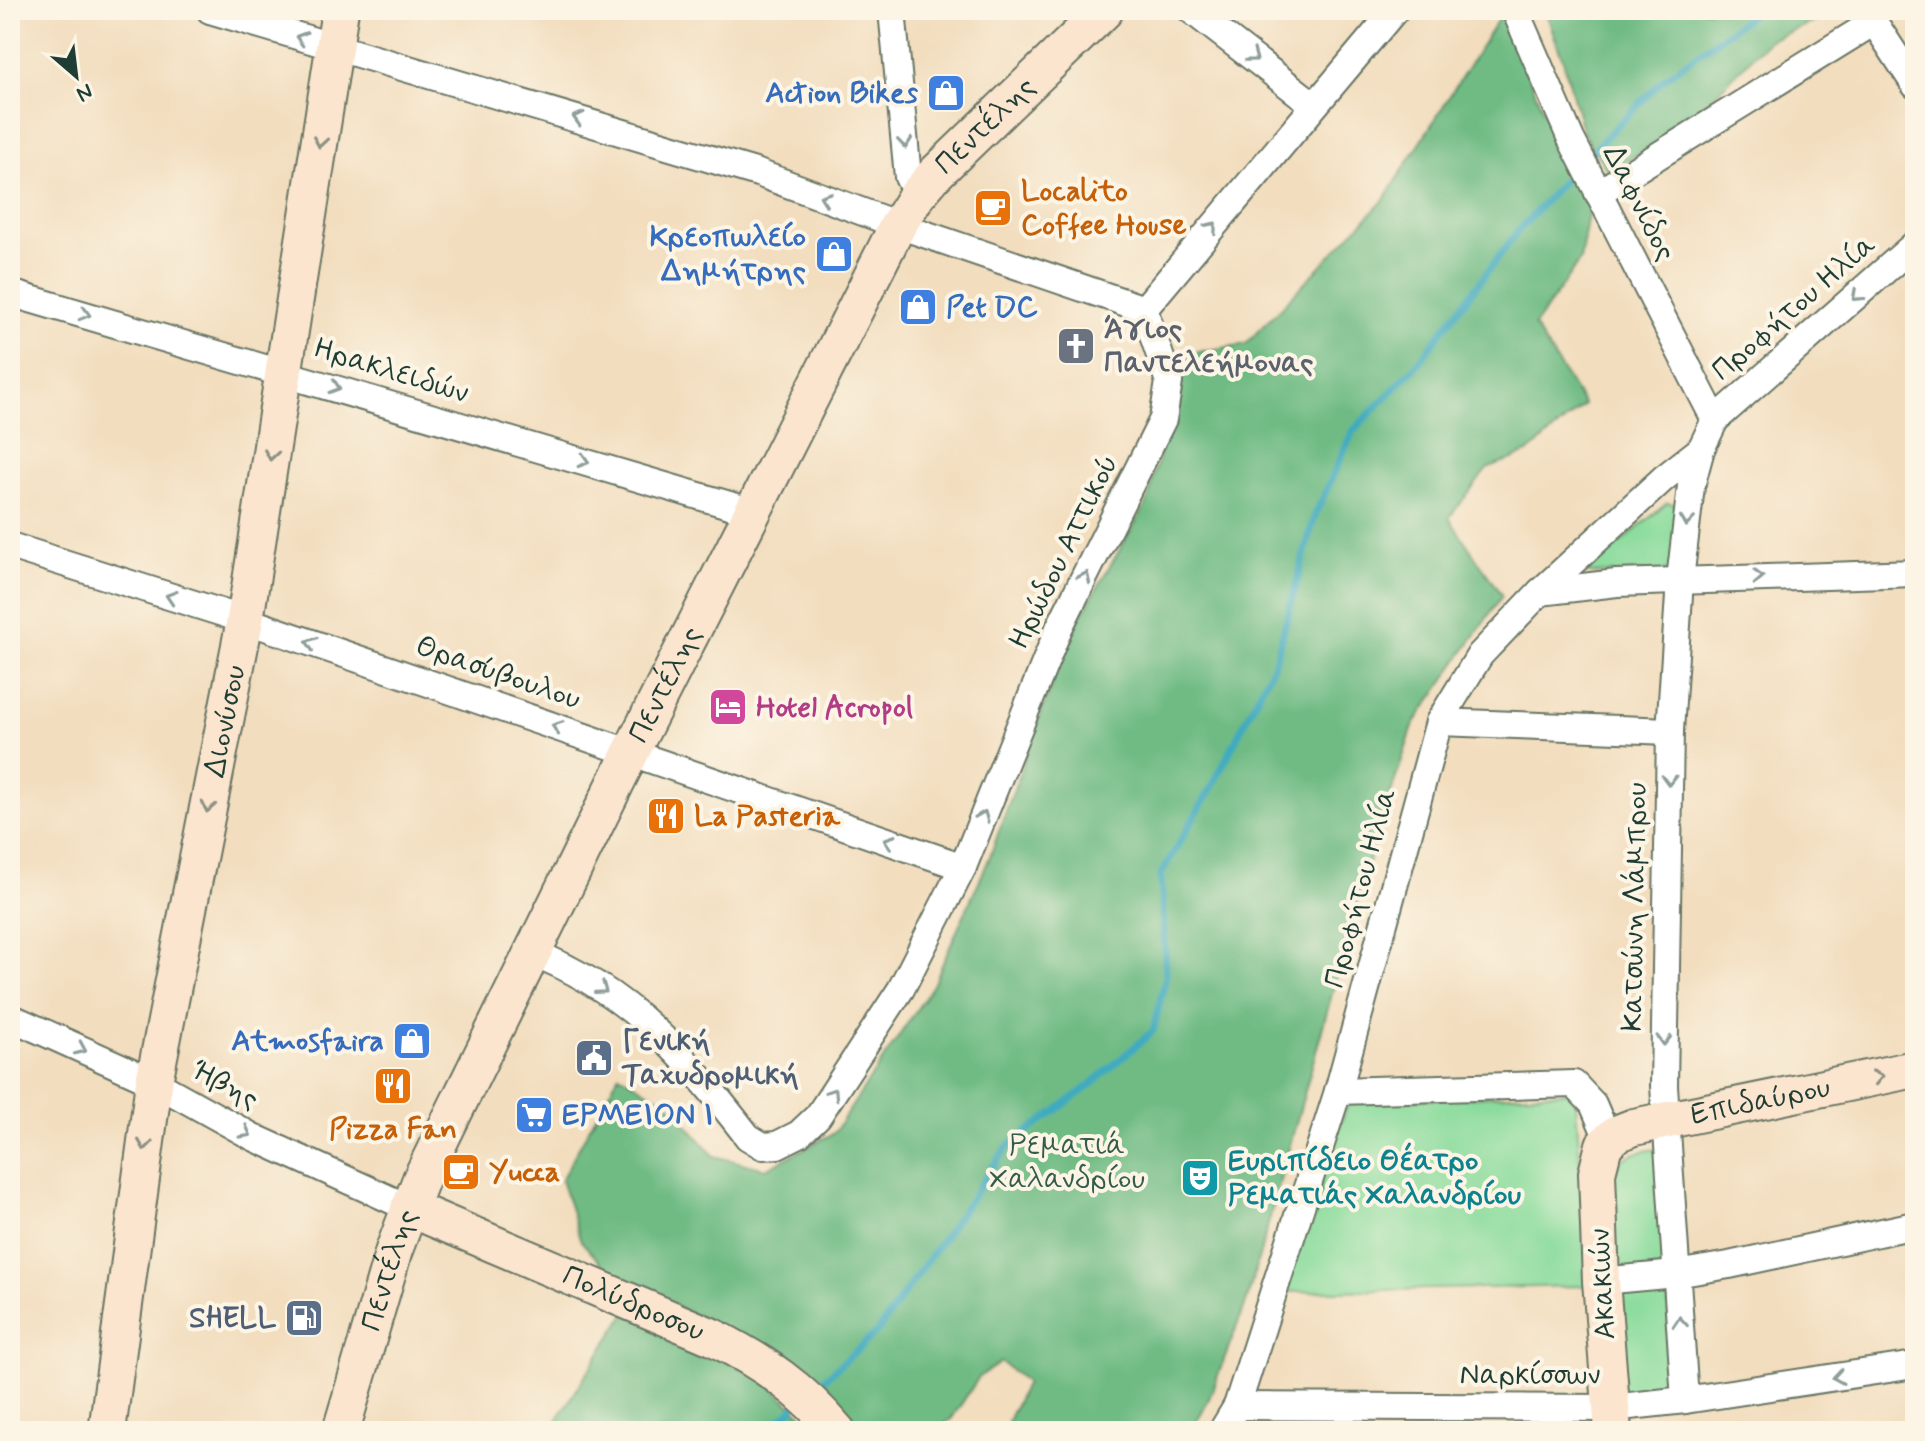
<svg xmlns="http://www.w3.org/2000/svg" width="1925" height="1441" font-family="Mynerve,sans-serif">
<rect width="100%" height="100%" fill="#fcf5e5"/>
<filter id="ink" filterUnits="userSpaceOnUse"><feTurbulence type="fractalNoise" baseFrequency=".0125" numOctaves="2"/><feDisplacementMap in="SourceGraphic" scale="16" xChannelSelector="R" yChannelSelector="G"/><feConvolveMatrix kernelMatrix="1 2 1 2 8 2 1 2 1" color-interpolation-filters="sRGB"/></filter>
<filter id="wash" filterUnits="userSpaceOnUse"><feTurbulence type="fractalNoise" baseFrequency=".006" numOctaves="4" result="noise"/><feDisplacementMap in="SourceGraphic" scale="32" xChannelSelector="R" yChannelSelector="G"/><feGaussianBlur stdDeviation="1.8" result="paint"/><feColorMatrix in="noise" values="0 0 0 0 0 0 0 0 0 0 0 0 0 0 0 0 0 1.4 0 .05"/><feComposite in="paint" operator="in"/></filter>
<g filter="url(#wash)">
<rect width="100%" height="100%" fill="#f2ddbe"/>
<g fill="#8adb9c" stroke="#548c68" stroke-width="2">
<path d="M1667,503L1674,504L1678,513L1673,571L1588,574L1591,568Z"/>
<path d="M1567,1092L1576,1103L1588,1286L1281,1292L1348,1103Z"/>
<path d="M1660,1149L1666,1268L1609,1273V1177C1621,1154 1636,1151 1660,1149Z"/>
<path d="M1668,1281L1670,1390L1618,1396L1607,1287Z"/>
</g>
<g fill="#6fbb84" stroke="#477c5c" stroke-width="2">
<path d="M1545,10H1843L1769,40L1674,136L1607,170L1583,133L1563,60Z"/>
<path d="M1502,13L1552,132L1590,203L1580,260L1534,326L1584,405L1528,453L1487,469L1449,518L1502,596L1414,724L1373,846L1247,1300L1208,1401L1191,1431H1011L1008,1421L1026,1382L1001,1362L979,1377L952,1418L936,1431H858L787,1357L615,1279L581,1241L561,1180L619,1074L667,1102L714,1156L766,1169L834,1133L933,985L989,859L1068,638L1147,503L1175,394L1192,353L1246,344L1384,200Z"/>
<path d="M627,1311L764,1380L820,1431H550Z"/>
</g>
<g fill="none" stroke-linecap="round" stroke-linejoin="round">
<g stroke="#40aabf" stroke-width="7">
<path d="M1585,158L1665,78L1758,10"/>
<path d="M811,1391L878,1331L1007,1147L1088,1087L1153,1031L1166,976L1161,874L1212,787L1275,662L1315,515L1353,431L1415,367L1519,230L1577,166"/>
<path d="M769,1431L796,1405"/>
</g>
</g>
</g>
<g filter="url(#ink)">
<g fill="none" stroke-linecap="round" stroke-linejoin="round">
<defs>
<g id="street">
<path d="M210,10L758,173L898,225L1144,309"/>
<path d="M892,10L908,177L917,195"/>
<path d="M1191,10L1314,105"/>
<path d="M1515,10L1571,139L1715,420"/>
<path d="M1598,193L1874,22L1915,85"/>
<path d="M10,293L753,512"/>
<path d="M1144,309L1395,10"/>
<path d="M10,546L245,620L963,867"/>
<path d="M1540,592L1617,583L1915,573"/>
<path d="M1439,722L1670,731"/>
<path d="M533,953C629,990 687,1058 748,1137L763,1146L777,1145L799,1134L818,1116L901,989L963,867L1059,628L1163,419L1169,382L1144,309"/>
<path d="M10,1017L154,1082L253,1137L409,1208"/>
<path d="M1338,1091L1574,1084L1593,1104L1608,1139"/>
<path d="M1601,1281L1676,1274L1729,1265L1915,1225"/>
<path d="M1685,1400L1664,1086L1670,731L1680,580L1691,486L1701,449L1715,420L1915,244"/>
<path d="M1237,1406L1611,1408L1685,1400L1915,1365"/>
<path d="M1222,1431L1237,1406L1338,1091L1439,722L1480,655L1540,592L1664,478L1701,449"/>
</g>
<g id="secondary">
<path id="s1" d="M409,1208L715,1338C764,1363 801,1388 837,1431"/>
<path id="s2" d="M107,1431L154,1082L245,620L340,10"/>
<path id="s3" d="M341,1431L394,1250L421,1179L631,752L898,225L917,195L935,174L1105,10"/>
<path id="s4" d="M1613,1431L1601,1281L1597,1173L1604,1145L1616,1134L1634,1127L1915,1069"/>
</g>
</defs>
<use href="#street" stroke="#697564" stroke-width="30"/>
<use href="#secondary" stroke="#697564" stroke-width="40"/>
<use href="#street" stroke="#fff" stroke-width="26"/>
<use href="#secondary" stroke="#fbe5cf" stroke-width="36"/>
</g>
<defs><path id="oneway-chevron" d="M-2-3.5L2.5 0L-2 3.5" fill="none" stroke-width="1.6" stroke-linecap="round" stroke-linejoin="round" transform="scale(2)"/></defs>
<g stroke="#8f9e9a">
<use href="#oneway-chevron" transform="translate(301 38) rotate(-163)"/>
<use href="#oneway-chevron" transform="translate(1253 57) rotate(37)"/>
<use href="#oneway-chevron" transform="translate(578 118) rotate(-163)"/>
<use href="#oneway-chevron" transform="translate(905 143) rotate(84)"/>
<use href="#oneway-chevron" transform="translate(825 198) rotate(-160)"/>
<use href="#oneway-chevron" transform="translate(1212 227) rotate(-50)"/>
<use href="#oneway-chevron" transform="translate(1857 296) rotate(138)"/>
<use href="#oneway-chevron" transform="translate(85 314) rotate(16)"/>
<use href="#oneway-chevron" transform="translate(335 387) rotate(17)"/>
<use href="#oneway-chevron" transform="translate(584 461) rotate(17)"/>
<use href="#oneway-chevron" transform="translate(1687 521) rotate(96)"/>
<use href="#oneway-chevron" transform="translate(1085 577) rotate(-64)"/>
<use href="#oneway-chevron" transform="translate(1758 577) rotate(-2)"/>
<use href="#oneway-chevron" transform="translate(171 597) rotate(-162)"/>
<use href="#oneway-chevron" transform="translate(311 643) rotate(-161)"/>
<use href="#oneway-chevron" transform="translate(557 727) rotate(-161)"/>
<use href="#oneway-chevron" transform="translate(1669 780) rotate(91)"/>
<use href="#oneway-chevron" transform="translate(983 816) rotate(-68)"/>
<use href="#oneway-chevron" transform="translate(889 841) rotate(-161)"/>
<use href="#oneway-chevron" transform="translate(602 989) rotate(36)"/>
<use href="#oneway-chevron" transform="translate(1664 1040) rotate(91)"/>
<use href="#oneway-chevron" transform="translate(81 1049) rotate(24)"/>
<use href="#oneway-chevron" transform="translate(833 1093) rotate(-57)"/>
<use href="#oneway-chevron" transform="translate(246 1133) rotate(29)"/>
<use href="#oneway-chevron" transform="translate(1680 1322) rotate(-94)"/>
<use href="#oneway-chevron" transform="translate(1838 1377) rotate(171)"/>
</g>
<g stroke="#8d9182">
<use href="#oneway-chevron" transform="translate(320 142) rotate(99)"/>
<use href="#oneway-chevron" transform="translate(271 455) rotate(99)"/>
<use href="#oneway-chevron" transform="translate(208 807) rotate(101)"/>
<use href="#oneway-chevron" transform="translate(1878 1077) rotate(-12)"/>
<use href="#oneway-chevron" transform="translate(145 1145) rotate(97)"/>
</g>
</g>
<defs>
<symbol id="shop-square" viewBox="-11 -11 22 22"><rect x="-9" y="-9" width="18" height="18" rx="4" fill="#3f7fe0" stroke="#fcf5e5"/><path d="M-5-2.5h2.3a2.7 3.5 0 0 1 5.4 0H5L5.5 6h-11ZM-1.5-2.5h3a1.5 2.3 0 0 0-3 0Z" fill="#fff"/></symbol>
<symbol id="cafe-square" viewBox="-11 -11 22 22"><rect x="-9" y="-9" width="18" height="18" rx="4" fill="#e8710a" stroke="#fcf5e5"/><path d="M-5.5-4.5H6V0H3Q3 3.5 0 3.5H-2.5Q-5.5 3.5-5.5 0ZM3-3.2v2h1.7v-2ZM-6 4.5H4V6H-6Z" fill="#fff"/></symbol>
<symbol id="church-square" viewBox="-11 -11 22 22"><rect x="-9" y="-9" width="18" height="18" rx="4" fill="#6b7280" stroke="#fcf5e5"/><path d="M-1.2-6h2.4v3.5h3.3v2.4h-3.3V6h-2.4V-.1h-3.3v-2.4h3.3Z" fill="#fff"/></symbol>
<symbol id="hotel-square" viewBox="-11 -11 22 22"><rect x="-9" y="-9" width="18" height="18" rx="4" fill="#d1479c" stroke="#fcf5e5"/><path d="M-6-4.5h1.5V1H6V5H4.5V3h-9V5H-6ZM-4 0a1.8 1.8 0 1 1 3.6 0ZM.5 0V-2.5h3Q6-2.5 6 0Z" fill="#fff"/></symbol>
<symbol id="restaurant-square" viewBox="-11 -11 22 22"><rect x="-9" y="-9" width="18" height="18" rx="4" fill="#e8710a" stroke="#fcf5e5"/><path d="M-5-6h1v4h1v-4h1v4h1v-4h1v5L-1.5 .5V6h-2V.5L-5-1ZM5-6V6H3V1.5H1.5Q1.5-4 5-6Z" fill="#fff"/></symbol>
<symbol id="civic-square" viewBox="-11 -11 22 22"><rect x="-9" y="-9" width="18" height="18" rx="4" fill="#5c6f8a" stroke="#fcf5e5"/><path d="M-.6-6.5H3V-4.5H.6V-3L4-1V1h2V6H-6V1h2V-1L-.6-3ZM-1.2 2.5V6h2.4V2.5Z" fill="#fff"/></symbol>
<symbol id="supermarket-square" viewBox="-11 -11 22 22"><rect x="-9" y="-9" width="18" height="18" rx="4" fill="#3f7fe0" stroke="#fcf5e5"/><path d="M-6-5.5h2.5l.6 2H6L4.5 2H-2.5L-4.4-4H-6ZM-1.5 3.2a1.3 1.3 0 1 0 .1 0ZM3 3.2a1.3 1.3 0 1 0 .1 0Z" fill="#fff"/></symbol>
<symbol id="theatre-square" viewBox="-11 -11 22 22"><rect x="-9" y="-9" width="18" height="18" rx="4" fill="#0f9aa8" stroke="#fcf5e5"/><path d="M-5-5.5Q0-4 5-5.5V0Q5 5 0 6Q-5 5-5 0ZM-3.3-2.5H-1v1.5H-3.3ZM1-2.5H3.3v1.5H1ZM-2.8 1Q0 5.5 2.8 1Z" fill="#fff"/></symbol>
<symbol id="fuel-square" viewBox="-11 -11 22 22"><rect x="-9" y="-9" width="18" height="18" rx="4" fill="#5c6f8a" stroke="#fcf5e5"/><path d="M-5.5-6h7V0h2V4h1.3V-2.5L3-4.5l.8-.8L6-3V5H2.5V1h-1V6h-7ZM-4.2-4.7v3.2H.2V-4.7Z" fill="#fff"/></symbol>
</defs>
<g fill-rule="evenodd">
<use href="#shop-square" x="924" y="71" width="44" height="44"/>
<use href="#cafe-square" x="971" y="186" width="44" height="44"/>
<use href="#shop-square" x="812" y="232" width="44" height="44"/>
<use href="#shop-square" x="896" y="285" width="44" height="44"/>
<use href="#church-square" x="1054" y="324" width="44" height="44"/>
<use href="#hotel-square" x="706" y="685" width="44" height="44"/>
<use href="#restaurant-square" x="644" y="794" width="44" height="44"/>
<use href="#shop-square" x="390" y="1019" width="44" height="44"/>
<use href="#civic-square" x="572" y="1036" width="44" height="44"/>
<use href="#restaurant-square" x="371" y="1064" width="44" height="44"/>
<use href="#supermarket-square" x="512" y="1093" width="44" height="44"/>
<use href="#cafe-square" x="439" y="1150" width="44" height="44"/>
<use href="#theatre-square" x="1178" y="1156" width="44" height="44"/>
<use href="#fuel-square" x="282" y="1296" width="44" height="44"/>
</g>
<g text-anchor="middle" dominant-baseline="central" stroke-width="8" stroke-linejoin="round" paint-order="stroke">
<g font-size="30" font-weight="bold" fill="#366cbe" stroke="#fcf5e5" text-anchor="end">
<text x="918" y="93">Action Bikes</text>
<text x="806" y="237">Κρεοπωλείο<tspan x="806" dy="34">Δημήτρης</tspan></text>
<text x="946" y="307" text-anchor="start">Pet DC</text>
<text x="384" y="1041">Atmosfaira</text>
<text x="562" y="1115" text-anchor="start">ΕΡΜΕΙΟΝ Ι</text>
</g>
<g font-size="30" fill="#1f3d34" stroke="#fcf5e5">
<text stroke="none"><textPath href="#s3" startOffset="1464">Πεντέλης</textPath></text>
<text transform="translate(1639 203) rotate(63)">Δαφνίδος</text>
<text transform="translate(1794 308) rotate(-41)">Προφήτου Ηλία</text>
<text transform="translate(391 371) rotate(17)">Ηρακλειδών</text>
<text transform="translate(1064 552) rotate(-64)">Ηρώδου Αττικού</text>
<text transform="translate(498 673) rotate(19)">Θρασύβουλου</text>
<text stroke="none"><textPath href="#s3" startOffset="816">Πεντέλης</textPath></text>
<text stroke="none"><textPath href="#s2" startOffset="720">Διονύσου</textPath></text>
<text transform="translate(1361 888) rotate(-75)">Προφήτου Ηλία</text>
<text transform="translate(1635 907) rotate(-89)">Κατσώνη Λάμπρου</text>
<text transform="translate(225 1085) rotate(29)">Ήβης</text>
<text stroke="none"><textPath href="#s4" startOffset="452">Επιδαύρου</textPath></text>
<text stroke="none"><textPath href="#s3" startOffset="168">Πεντέλης</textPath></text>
<text transform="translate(1603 1284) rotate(-93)">Ακακιών</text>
<text stroke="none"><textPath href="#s1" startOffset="244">Πολύδροσου</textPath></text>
<text x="1530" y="1375">Ναρκίσσων</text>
</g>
<g font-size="30" font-weight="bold" fill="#c56008" stroke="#fcf5e5" text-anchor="start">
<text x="1021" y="191">Localito<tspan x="1021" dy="34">Coffee House</tspan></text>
<text x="694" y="816">La Pasteria</text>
<text x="393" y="1129" text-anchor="middle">Pizza Fan</text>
<text x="489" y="1172">Yucca</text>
</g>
<g font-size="30" font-weight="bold" fill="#5b616d" stroke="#fcf5e5" text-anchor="start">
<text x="1104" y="329">Άγιος<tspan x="1104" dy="34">Παντελεήμονας</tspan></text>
</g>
<g font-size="30" font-weight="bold" fill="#b23c85" stroke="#fcf5e5" text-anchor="start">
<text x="756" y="707">Hotel Acropol</text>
</g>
<g font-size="30" font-weight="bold" fill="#4e5e75" stroke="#fcf5e5" text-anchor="start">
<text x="622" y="1041">Γενική<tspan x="622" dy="34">Ταχυδρομική</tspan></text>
<text x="276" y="1318" text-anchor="end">SHELL</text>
</g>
<g font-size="30" fill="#345d49" stroke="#fcf5e5">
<text x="1067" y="1145">Ρεματιά<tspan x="1067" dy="34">Χαλανδρίου</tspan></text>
</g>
<g font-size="30" font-weight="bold" fill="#0d838f" stroke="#fcf5e5" text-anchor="start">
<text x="1228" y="1161">Ευριπίδειο Θέατρο<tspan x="1228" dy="34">Ρεματιάς Χαλανδρίου</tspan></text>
</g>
</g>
<rect width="1925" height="1441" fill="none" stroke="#fcf5e5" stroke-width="40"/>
<g transform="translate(76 76) rotate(152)" stroke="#fcf5e5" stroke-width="6" paint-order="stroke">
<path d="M0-6L14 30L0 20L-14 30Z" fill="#1f3d34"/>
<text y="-12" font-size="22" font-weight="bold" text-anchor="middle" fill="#1f3d34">N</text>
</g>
</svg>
